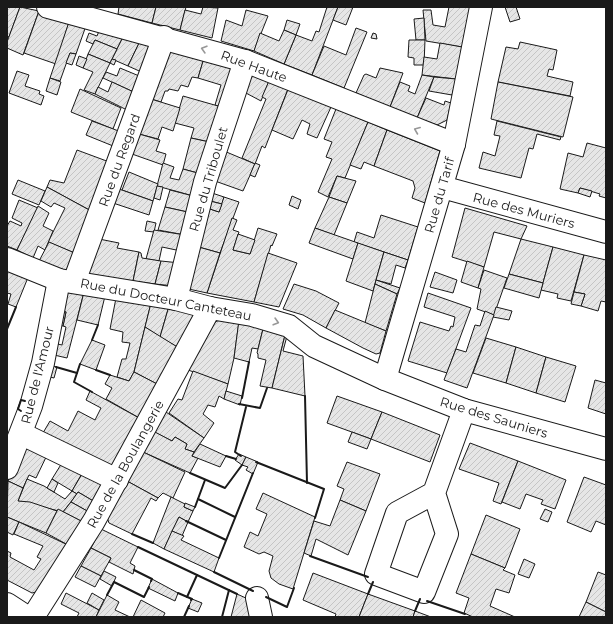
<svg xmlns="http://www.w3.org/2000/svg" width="613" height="624" font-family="Montserrat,sans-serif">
<defs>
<pattern id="building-hatch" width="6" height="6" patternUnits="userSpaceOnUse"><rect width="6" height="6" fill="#e6e6e6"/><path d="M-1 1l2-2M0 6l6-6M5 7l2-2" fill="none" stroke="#c5c5c5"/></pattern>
</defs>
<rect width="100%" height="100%" fill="#fff"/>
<g fill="url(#building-hatch)" stroke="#1a1a1a">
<path d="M7,7H20L9,37L7,36Z"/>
<path d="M20,7L39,11L23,55L7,48V42Z"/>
<path d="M119,7H156L152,23L118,14Z"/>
<path d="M156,7H186L180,30L152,23Z"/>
<path d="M203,7L218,8L212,38L180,30L185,10L201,14Z"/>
<path d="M327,7H338L312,75L284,64L296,35L312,41L316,31L319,32Z"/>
<path d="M338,7H353L346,25L333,20Z"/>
<path d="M449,7H470L462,47L426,41L423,10H431L433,25L445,27Z"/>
<path d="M505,7H516L520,19L510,22Z"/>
<path d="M246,10L268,16L254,51L221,41L226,20L242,26Z"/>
<path d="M39,11L70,19L56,64L24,53Z"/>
<path d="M424,18L425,40H416L414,19Z"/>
<path d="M70,19L87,23L76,54L70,53L60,81L50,78Z"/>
<path d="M287,20L300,24L296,35L284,30Z"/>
<path d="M356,28L367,32L344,88L312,75L324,46L346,55Z"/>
<path d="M284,30L296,35L284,64L254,51L260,33L279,41Z"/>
<path d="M99,31L125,33L117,49L95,40L93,44L86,41L89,33L97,36Z"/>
<path d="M125,33L141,39L128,66L112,59Z"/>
<path d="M373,33L376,34L377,39L371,38Z"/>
<path d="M141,39L156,47L146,74L128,66Z"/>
<path d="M95,40L117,49L110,63L88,54Z"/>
<path d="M409,40H425L424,65H414V58L408,57Z"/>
<path d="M520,42L557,50L553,70L549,69L547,76L573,82L570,96L498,82L506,47L518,49Z"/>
<path d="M440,43L462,47L456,79L422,75L424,57L437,59Z"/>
<path d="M170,49L204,58L198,78L192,77L188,87L181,85L178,91L169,89L168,91H165L161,102L151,99Z"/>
<path d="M70,53L76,54L72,65L66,63Z"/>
<path d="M88,54L110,63L95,94L84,90L93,72L83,68Z"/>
<path d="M79,56L87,59L83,68L76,65Z"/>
<path d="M204,58L237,68L225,108L215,105L221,85L198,78Z"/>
<path d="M112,59L116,60L114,65L110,63Z"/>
<path d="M120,68L144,78L138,94L103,78L106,72L117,76Z"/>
<path d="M380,68L403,73L390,107L356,93L364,75L366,74L376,78Z"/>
<path d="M17,71L29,75L25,86L40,91L39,94L44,96L41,105L9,93Z"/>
<path d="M251,74L269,81L261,101L244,92Z"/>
<path d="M422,75L434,77L417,118L390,107L400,82L410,86L408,91L415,94Z"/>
<path d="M434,77L456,79L452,95L429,91Z"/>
<path d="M50,78L61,82L57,95L46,91Z"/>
<path d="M269,81L288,89L265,148L262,146L255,164L242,158L266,99L262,97Z"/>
<path d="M112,82L138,94L131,112L95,94L98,87L108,92Z"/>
<path d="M498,82L573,97L563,137L491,119Z"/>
<path d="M289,87L331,107L317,138L307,134L310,124L302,120L293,139L272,130Z"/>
<path d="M80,89L121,108L113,129L71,112Z"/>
<path d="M183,96L225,108L214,143L191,138L194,128L175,123Z"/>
<path d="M426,98L444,105L445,101L451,103L447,120L437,125L417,118Z"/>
<path d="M151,99L180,108L173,131L162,127L158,139L139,134Z"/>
<path d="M336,109L368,122L345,178L337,176L328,197L318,192L332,159L326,157L332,142L324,139Z"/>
<path d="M92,121L124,133L118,148L86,135Z"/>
<path d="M497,121L561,137L560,140L537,134L533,149L529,148L521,178L479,168L483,152L495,156L500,136L494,135Z"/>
<path d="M368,122L387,130L374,166L364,162L361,169L350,165Z"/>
<path d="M387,130L440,151L425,203L412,198L415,188L413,181L374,166Z"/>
<path d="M139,134L160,140L156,151L166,154L163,165L132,154Z"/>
<path d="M191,138L214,143L205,175L183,169Z"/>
<path d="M587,143L606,148V198L599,196L600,194L580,188L578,193L560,189L568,153L583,157Z"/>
<path d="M77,150L112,163L93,212L47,187L50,180L64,183Z"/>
<path d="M224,151L255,164L243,191L215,181Z"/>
<path d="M163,163L174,167L170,178L179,180L183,169L205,175L197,197L157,186Z"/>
<path d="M255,163L260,165L255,177L250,175Z"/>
<path d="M129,172L158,184L153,201L122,190Z"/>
<path d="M337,176L356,181L347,203L329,197Z"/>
<path d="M18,180L45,191L39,205L12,194Z"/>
<path d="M157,186L163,187L160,200L154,198Z"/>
<path d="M47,187L93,212L77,254L48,242L65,208L54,203L51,207L41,201Z"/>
<path d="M580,188L592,191L590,197L578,193Z"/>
<path d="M119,189L153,201L149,215L113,203Z"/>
<path d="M170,190L197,197L192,213L165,207Z"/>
<path d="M212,193L224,197L222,204L210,201Z"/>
<path d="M292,196L301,200L298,209L289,205Z"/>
<path d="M224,197L239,202L220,253L195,246L207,208L219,212Z"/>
<path d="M329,197L347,203L334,235L315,228Z"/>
<path d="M19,200L38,208L17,250L7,246V226L10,221L21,226L22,223L12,218Z"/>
<path d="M210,201L222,204L219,212L207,208Z"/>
<path d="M38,206L49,213L43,226L53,231L45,250L38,246L33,258L17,250Z"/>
<path d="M165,207L192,213L185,235L158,230Z"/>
<path d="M465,208L527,226L521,239L494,232L484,267L452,257Z"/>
<path d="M381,215L418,227L408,260L354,242L357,232L374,238Z"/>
<path d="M232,218L237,220L233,230L239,232L233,250L250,254L258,228L277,234L272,246L271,245L254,302L207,293Z"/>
<path d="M147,221L156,223L154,232L145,231Z"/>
<path d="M315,228L358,243L353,259L309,243Z"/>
<path d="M154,230L185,235L181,251L162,247L159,261L146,259Z"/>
<path d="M238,234L255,240L250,254L233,250Z"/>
<path d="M99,239L119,243L117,248L139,252L133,281L86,275Z"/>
<path d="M521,239L553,247L543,283L509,274Z"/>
<path d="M49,242L77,254L70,273L38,263Z"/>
<path d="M358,243L384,252L373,291L346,281Z"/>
<path d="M195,246L220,253L207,293L184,288Z"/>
<path d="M553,247L584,255L571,301L557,298L558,294L541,290Z"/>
<path d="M139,252L141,253L142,258L161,261L155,284L133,281Z"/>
<path d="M384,252L408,260L405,268L396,265L391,284L376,280Z"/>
<path d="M268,253L297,263L279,307L254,302Z"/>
<path d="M584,255L606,260V302L601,301L598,311L581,306L585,294L574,292Z"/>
<path d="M161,261L180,263L174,286L155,284Z"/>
<path d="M467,261L484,267L478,288L461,282Z"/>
<path d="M7,266L29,275L16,307L8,304L11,294L7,293Z"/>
<path d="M484,270L507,278L494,315L477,309L481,289L478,288Z"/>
<path d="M435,272L457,280L453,293L430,287Z"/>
<path d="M509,274L543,283L539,298L504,288Z"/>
<path d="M376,280L400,288L397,294L375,284Z"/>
<path d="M294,284L316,291L339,303L326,328L303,315L283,309Z"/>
<path d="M375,284L397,294L386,331L365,323Z"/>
<path d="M62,288L84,292L67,358L54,355L49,342L62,345L66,327L63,326L66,312L57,310Z"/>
<path d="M84,292L105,296L98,325L77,320Z"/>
<path d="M574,292L585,294L581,306L571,304Z"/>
<path d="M428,293L471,308L447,373L408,361L420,322L449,331L451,326L453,327L455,317L424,307Z"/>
<path d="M116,298L151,303L134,372L129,381L117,377L122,359H126L130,343L122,342L123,332L110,329Z"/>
<path d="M151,303L169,306L160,337L145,327Z"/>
<path d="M169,306L199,310L179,348L160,337Z"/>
<path d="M496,307L512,311L509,320L493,317Z"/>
<path d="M57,310L66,312L63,326L54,324Z"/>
<path d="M335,310L386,331L380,353L376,354L363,348L326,328Z"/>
<path d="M485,311L494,315L467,388L444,380L456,349L466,352L475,325L480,326Z"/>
<path d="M224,318L239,322L234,358L228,384L188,370L215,322Z"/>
<path d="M239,320L264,325L258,349L252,348L249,362L234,358Z"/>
<path d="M264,325L285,335L272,388L260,386L266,360L258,358V354L257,353Z"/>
<path d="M145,327L179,348L159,385L134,372Z"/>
<path d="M285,335L287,336L283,351L303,356L305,396L272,388Z"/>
<path d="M486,338L516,347L506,383L473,373Z"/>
<path d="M92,340L105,345L96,370L80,364Z"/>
<path d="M516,347L546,357L536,393L506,383Z"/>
<path d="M546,357L576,366L565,402L536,393Z"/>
<path d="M45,364L57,367L54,378L42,375Z"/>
<path d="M193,371L228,384L224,399L219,396L215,407L208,405L203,414L214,423L204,438L169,413L178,399L182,400Z"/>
<path d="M134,372L159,385L141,419L106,399L112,388L105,384L110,375L129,381Z"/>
<path d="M595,380L606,383V414L588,408Z"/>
<path d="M90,391L141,419L112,471L40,438L50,421L68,431L78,411L95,420L101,408L86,400Z"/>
<path d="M226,391L242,396L240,405L224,399Z"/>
<path d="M337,396L382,412L371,439L327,423Z"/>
<path d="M166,412L204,438L194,452L185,449L187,444L175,437L172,441L154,432Z"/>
<path d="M382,412L440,435L430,462L371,439Z"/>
<path d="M153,431L172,441L175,437L187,444L185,449L194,452L192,456L198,458L190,473L143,452Z"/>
<path d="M352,432L371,439L367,449L348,442Z"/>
<path d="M26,440L49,451L36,478L29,475L23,488L8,481Z"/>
<path d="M470,443L518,461L501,504L493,501L499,483L459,469Z"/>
<path d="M200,444L226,456L220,467L192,456Z"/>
<path d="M143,452L185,472L173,498L163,493L158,498L127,481Z"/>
<path d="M239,454L246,457L242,465L235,460Z"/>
<path d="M246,457L258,462L253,474L246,470L248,467L242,465Z"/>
<path d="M65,458L84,470L72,491L52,479Z"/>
<path d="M518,461L566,480L555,509L541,504L543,500L526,494L520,509L502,502Z"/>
<path d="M347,462L380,474L366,511L340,500L344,489L337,486Z"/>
<path d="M86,467L107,479L95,502L78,492L77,494L72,491Z"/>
<path d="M584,477L606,485V525L596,521L591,532L567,522Z"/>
<path d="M27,479L44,486L65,499L72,491L77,494L63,512L18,501Z"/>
<path d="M52,479L58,483L54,492L47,488Z"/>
<path d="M8,481L23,488L18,501L30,502L57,511L46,533L7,517Z"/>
<path d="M127,481L158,498L156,501L151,498L132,534L109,523L107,517Z"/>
<path d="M78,492L95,502L89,512L71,502Z"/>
<path d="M263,493L315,517L293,589L279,584L271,578L269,571L273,556L264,552L259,554L244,547L250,532L258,536L267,514L256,509Z"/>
<path d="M171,497L185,504L184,507L193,511L188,522L179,517L164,549L153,543Z"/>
<path d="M340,500L366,511L348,555L316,539L311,556L304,553L314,521L330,526Z"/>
<path d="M71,502L89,512L83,522L63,512Z"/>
<path d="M185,503L195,507L193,511L184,507Z"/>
<path d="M58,509L83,522L70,546L46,533Z"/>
<path d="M545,509L552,512L548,522L540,519Z"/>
<path d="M486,515L520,529L505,568L471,554Z"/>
<path d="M7,517L19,522L13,535L7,532Z"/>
<path d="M179,517L188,522L182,536L172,531Z"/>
<path d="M19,522L70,546L44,590L32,593L7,580V551L11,553L10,557L34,570L41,559L37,557L43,546L14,534Z"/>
<path d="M101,529L138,547L130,563L135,566L133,574L109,562L111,558L91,548Z"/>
<path d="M172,531L184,536L181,540L219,558L214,572L164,549Z"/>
<path d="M91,548L111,558L101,576L81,566Z"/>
<path d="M471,554L505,568L503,570L515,575L509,593L496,589L490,606L515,617H473L464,613L469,598L456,593Z"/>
<path d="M524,559L535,564L529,578L518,574Z"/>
<path d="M81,566L101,576L95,587L75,577Z"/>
<path d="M104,571L116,577L112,586L100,579Z"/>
<path d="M598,572L606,575V612L586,602Z"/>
<path d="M313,573L368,594L359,617H335L336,614L303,600Z"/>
<path d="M152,579L178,593L175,601L148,588Z"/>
<path d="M66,593L99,610L96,617H77L79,613L61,604Z"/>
<path d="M92,593L104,600L99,610L87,603Z"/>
<path d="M237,594L248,599L253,617H231Z"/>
<path d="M368,594L415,611L413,617H359Z"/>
<path d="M107,595L119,602L115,610L130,617H96Z"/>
<path d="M192,599L202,603L198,612L188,608Z"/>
<path d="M141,600L165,613L163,617H133Z"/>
<path d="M586,602L606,612V617H579Z"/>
<path d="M415,611L431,617H413Z"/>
</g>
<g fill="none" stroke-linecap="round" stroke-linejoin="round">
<defs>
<g id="street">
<path d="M48,7L245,61L454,144"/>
<path d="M442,187L606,232"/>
<path d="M7,259L59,280L176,299L210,308L252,315L289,326L314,346L385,379L464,410L606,449"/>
<path d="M74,282L164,37"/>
<path d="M176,299L205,182L245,61"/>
<path d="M385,379L454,144L481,7"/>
<path d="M22,434L117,480"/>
<path d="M7,468L31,406L43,363L59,280"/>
<path d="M434,493L397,513L376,574L424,592L447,534L434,493L464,410"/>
<path d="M257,598L261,617"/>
<path d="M7,604L27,617"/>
<path d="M33,617L94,521L210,308"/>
</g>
</defs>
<use href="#street" stroke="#1a1a1a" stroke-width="24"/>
<use href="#street" stroke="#fff" stroke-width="22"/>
<g stroke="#1a1a1a" stroke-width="2">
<path d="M7,329L16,307"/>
<path d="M92,340L98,325"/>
<path d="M80,364L74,382L92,392"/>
<path d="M56,367L77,373"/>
<path d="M96,370L110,375"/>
<path d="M305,396L307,483"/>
<path d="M242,398L249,362"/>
<path d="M239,404L260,408L267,388"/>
<path d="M21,411L18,409L21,400L25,401"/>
<path d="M226,456L236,459"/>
<path d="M241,456L235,452L246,407"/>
<path d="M256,462L324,489L315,518"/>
<path d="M190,473L225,488L242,465"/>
<path d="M198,499L235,517"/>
<path d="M195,507L205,480"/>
<path d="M186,521L226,540"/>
<path d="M132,534L153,543"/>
<path d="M138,547L197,575L187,597"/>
<path d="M310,556L368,577"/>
<path d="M219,558L253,473"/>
<path d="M134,570L152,579L151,581"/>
<path d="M214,572L253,591"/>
<path d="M197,575L237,594"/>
<path d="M178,593L192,599L191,600"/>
<path d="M368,594L373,582"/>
<path d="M107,595L114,582L144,597L149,587"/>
<path d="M266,597L287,607L294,588"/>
<path d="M427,601L465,614"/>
<path d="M415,611L420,599"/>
<path d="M184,617L189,606"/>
<path d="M222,617L229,590"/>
</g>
</g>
<defs><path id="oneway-chevron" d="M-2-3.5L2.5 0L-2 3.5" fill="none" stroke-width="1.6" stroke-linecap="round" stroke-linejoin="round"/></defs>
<g stroke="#989898">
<use href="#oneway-chevron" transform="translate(204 49) rotate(-164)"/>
<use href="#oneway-chevron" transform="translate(417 130) rotate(-158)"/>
<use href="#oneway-chevron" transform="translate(276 322) rotate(16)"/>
</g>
<g text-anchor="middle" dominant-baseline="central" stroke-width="3" stroke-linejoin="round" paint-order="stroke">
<g font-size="13" fill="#1a1a1a" stroke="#fff">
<text transform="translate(254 66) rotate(20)">Rue Haute</text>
<text transform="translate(119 160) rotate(-70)">Rue du Regard</text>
<text transform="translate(208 179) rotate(-74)">Rue du Triboulet</text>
<text transform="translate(439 195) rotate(-74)">Rue du Tarif</text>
<text transform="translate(524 210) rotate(15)">Rue des Muriers</text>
<text transform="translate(166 299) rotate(11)">Rue du Docteur Canteteau</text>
<text transform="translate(37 375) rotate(-76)">Rue de l'Amour</text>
<text transform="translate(494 417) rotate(17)">Rue des Sauniers</text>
<text transform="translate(125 464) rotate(-61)">Rue de la Boulangerie</text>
</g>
</g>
<rect width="613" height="624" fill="none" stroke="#1a1a1a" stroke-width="16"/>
</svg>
